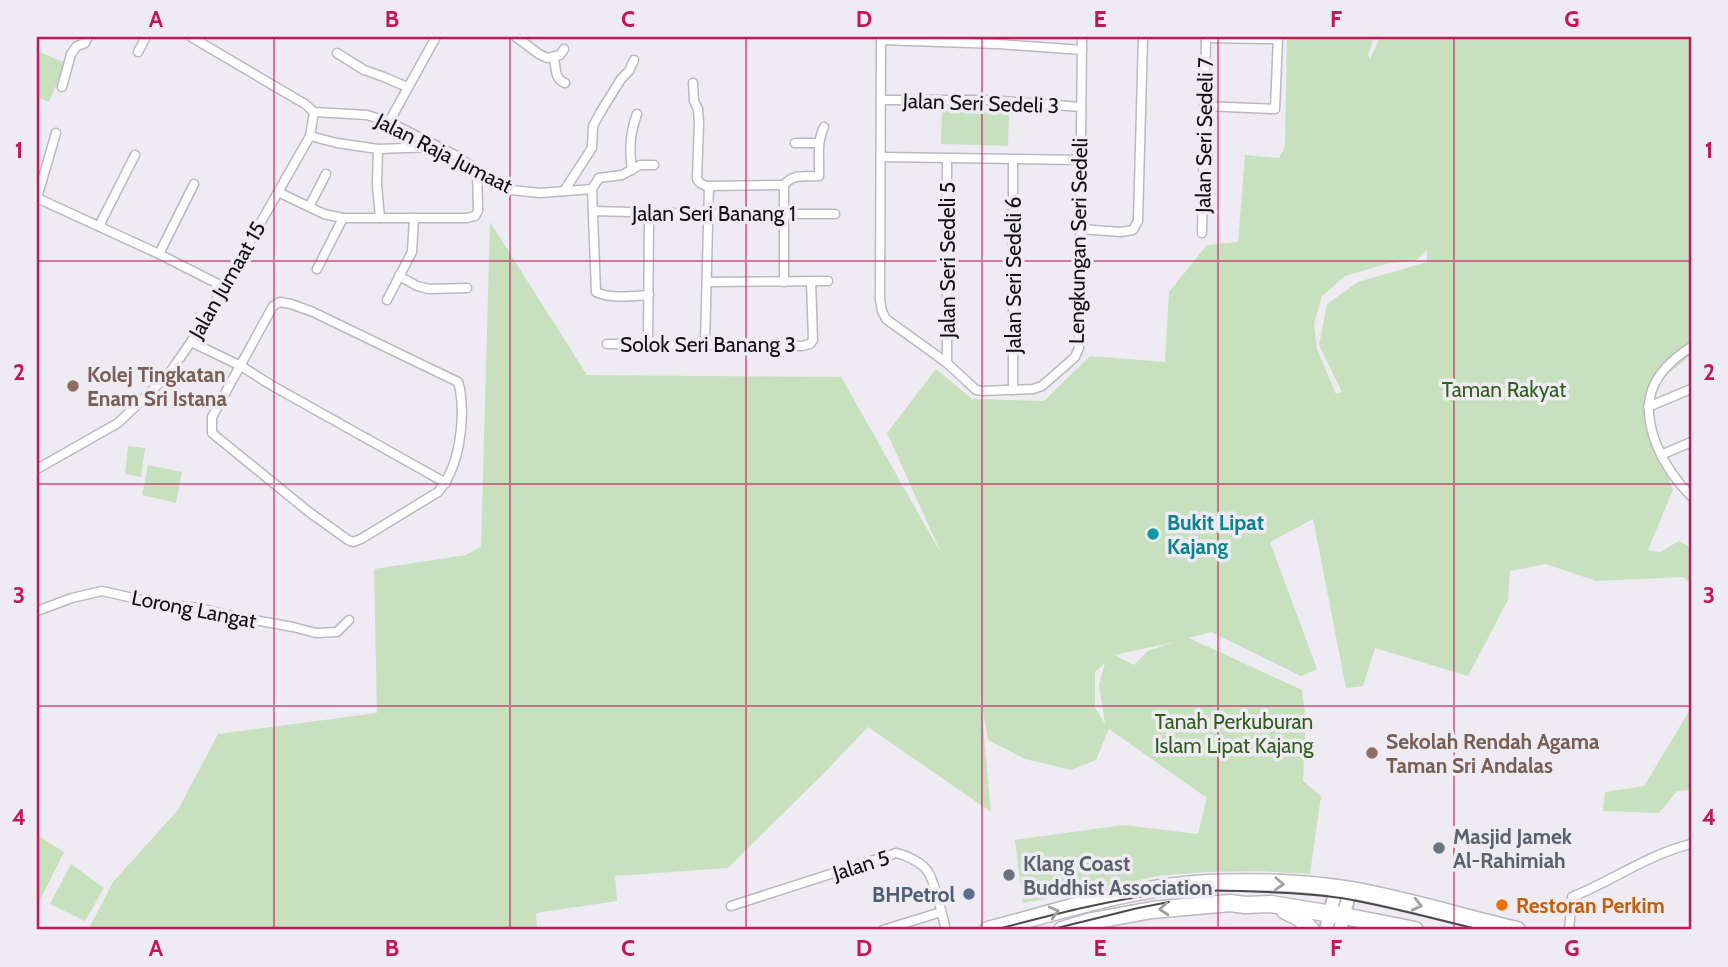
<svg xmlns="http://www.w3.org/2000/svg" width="1728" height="967" font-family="Cabin,sans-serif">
<rect width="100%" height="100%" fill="#eeebf3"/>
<g fill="#c7e1be" fill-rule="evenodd">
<path d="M1287,37H1374L1368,55L1370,59L1380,37H1691V355L1652,387L1650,421L1673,490L1648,550L1660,552L1679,541L1691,548V583L1683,577L1596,581L1546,564L1510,571L1508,600L1468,676L1375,648L1363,686L1346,688L1313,519L1270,542L1317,669L1301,676L1211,632L1189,638L1302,690L1306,721L1303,781L1321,796L1310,874L1259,871L1207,872L1157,876L1109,887L1023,903L1015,840L1124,825L1198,834L1207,798L1109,729L1096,760L1071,770L1025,759L988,740L980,695L991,812L868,727L826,771L728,868L615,876L617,901L536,913L537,930H88L113,882L178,810L218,734L377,713L374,569L466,555L481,547L490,222L587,375L841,377L942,555L887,433L936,369L972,399L1044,401L1090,356L1165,362L1169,292L1207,245L1238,242L1245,155L1279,158L1285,146ZM1427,250V262L1358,282L1327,304L1319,345L1342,392L1336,394L1317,349L1314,324L1322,296L1345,276L1389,263L1415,261ZM1174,642L1148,651L1134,665L1115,655ZM1105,663L1099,685L1105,724L1095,707V672Z"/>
<path d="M37,51L66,63L49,102L37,97Z"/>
<path d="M942,110L1009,112L1008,146L941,144Z"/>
<path d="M128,446L145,448L141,477L125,474Z"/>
<path d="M148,465L182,472L176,503L142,495Z"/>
<path d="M1691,708V790L1677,791L1659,813L1603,811L1605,792L1644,786Z"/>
<path d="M37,835L64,852L37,906Z"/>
<path d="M71,864L104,888L85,921L50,904Z"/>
</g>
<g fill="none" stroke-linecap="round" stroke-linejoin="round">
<defs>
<g id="street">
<path d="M191,37L305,104L314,112L367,115L389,122L457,156L491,181L511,190L540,193L592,189"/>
<path d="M516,37L539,54L547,58L560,55L564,49"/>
<path d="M881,37L880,300L882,311L886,319L947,363L976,390L983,391L1033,389L1042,386L1075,357L1079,348L1082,37"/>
<path d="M1206,38L1278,39"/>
<path d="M881,40L998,44L1082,50"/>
<path d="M138,52L146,37"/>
<path d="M337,53L364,70L384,77L407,87"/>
<path d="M554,57C556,67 554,79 565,83"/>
<path d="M693,83L694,101L698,109L699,123L697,179L700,183L706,186L784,185"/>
<path d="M62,87L71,54L77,46L85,43L88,37"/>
<path d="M881,100H990L1081,107"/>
<path d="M1204,106L1275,109L1278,37"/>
<path d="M389,122L436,37"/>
<path d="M56,133L37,198L159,254L224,287"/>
<path d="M310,136L337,143L378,149L435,147"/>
<path d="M795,143H819"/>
<path d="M378,149L377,185L380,218"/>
<path d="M882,157L1080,160"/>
<path d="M1013,159V390"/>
<path d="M632,170C629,149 630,133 637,114"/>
<path d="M592,189L596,292C610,299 632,296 649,295"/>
<path d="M592,189L599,178L622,175L640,165H654"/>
<path d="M564,191L592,148L593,126L600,113L621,79L629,71L634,60"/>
<path d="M278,192L324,214L343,218H467L475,216L478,211L477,169"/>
<path d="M309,207L326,174"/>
<path d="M593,211L709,214H835"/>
<path d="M99,226L135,155"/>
<path d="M1080,229L1121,232L1133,230L1138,221L1143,37"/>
<path d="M1202,233L1206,37"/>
<path d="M159,254L194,184"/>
<path d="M317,269L343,218"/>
<path d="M399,276L417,286L429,289L467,288"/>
<path d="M707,282L828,281"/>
<path d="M784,282V185C794,173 804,177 819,176C820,159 816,143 824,127"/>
<path d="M387,300L412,252L414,218"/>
<path d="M280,302L291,304L313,312L458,382L460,389C465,420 460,467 438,492L361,539L353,542L348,540L309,512L212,433V417L273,306Z"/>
<path d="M191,342L241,366L271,385L446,483"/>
<path d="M607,344L802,346L810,344L813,340L811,282"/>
<path d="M705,344L709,186"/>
<path d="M648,345L649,213"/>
<path d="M1691,347C1651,373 1639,401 1657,446C1665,465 1676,481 1691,496"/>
<path d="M947,363V158"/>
<path d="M1648,407L1691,389"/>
<path d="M1661,455L1691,442"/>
<path d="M37,469L118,423L168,375L191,342L224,287L310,136L314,112"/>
<path d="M37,611L72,598L102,591L160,604L199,608L237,617L293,627L316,633L337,632L349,620"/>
<path d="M731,906L896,853C906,855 923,863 928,872C936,884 942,915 946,930"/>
<path d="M883,930L941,912"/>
<path d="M1569,930L1572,897C1612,881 1649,854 1691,844"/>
</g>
<g id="secondary">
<path d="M1326,930L1336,889"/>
<path d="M1340,930L1350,890"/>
</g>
<g id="highway">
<path d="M1285,911L1300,918L1311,930"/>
<path d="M988,930C1060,911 1133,887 1207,883C1252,881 1307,883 1351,890C1407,900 1462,917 1517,930"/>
<path d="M1062,930L1092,921L1152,910L1230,903L1245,905L1271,904L1344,916L1415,930"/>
</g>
</defs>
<use href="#street" stroke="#bcb8c0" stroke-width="11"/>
<use href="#secondary" stroke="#bcb8c0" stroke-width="16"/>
<use href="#highway" stroke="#bcb8c0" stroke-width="19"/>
<use href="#street" stroke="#fff" stroke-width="8"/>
<use href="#secondary" stroke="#fff" stroke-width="12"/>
<use href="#highway" stroke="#fff" stroke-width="16"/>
<g stroke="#4a494c" stroke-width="2">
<path d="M994,930C1051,915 1108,900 1166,893C1199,889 1233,890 1267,892C1291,893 1316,894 1341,898C1388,906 1434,919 1481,930"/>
<path d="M1049,930L1138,908L1169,902"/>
</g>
</g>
<defs><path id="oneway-chevron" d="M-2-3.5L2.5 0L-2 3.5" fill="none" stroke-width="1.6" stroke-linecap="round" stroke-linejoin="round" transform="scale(1.75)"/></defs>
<g stroke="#a0a0a1">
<use href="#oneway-chevron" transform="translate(1279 884) rotate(3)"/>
<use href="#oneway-chevron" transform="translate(1417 905) rotate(14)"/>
<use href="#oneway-chevron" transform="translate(1164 909) rotate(175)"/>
<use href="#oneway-chevron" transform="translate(1054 912) rotate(-15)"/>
</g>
<path fill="none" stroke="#c2185b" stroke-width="2" stroke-opacity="0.55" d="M274,37V930M510,37V930M746,37V930M982,37V930M1218,37V930M1454,37V930M37,261H1691M37,484H1691M37,706H1691"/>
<g fill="#8d6e63" stroke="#eeebf3" stroke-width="2.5">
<circle cx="73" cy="386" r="7"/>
<circle cx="1372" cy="753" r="7"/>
</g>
<circle fill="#0f9aa8" stroke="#eeebf3" stroke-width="2.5" cx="1153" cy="534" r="7"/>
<g fill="#6b7280" stroke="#eeebf3" stroke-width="2.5">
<circle cx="1439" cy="848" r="7"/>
<circle cx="1009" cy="875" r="7"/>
</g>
<circle fill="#5c6f8a" stroke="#eeebf3" stroke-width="2.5" cx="969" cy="894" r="7"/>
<circle fill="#e8710a" stroke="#eeebf3" stroke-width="2.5" cx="1502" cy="905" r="7"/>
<g text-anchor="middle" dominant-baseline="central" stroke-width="7" stroke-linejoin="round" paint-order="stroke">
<g font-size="21" fill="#121113" stroke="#eeebf3">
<text transform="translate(981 103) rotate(2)">Jalan Seri Sedeli 3</text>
<text transform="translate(1204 135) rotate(-89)">Jalan Seri Sedeli 7</text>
<text transform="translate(444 153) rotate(27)">Jalan Raja Jumaat</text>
<text x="714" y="213">Jalan Seri Banang 1</text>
<text transform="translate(1078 241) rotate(-89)">Lengkungan Seri Sedeli</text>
<text transform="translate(947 260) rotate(-90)">Jalan Seri Sedeli 5</text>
<text transform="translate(1013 275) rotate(-90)">Jalan Seri Sedeli 6</text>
<text transform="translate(227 280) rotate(-60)">Jalan Jumaat 15</text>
<text x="708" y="344">Solok Seri Banang 3</text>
<text transform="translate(194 609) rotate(11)">Lorong Langat</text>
<text transform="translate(861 865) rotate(-17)">Jalan 5</text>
</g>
<g font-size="21" font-weight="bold" fill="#785e54" stroke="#eeebf3" text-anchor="start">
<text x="87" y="374">Kolej Tingkatan<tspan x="87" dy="24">Enam Sri Istana</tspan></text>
<text x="1386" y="741">Sekolah Rendah Agama<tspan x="1386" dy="24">Taman Sri Andalas</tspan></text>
</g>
<g font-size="21" fill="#305e1b" stroke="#eeebf3">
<text x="1504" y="389">Taman Rakyat</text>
<text x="1234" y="721">Tanah Perkuburan<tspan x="1234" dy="24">Islam Lipat Kajang</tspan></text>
</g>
<g font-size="21" font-weight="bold" fill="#0d838f" stroke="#eeebf3" text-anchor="start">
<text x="1167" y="522">Bukit Lipat<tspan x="1167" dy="24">Kajang</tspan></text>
</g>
<g font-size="21" font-weight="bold" fill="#5b616d" stroke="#eeebf3" text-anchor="start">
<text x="1453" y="836">Masjid Jamek<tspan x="1453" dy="24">Al-Rahimiah</tspan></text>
<text x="1023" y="863">Klang Coast<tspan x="1023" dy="24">Buddhist Association</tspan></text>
</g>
<g font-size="21" font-weight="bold" fill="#4e5e75" stroke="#eeebf3" text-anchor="end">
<text x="955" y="894">BHPetrol</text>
</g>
<g font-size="21" font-weight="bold" fill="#c56008" stroke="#eeebf3" text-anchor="start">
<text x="1516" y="905">Restoran Perkim</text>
</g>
</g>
<rect width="1728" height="967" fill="none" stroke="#eeebf3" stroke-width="77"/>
<rect x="38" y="38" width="1652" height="890" fill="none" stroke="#c2185b" stroke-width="2.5"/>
<g font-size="23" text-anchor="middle" font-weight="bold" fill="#c2185b">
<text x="156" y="27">A</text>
<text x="392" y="27">B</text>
<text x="628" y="27">C</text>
<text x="864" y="27">D</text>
<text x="1100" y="27">E</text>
<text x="1336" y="27">F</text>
<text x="1572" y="27">G</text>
<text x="19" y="158">1</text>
<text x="1709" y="158">1</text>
<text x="19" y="380">2</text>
<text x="1709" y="380">2</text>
<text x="19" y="603">3</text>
<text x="1709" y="603">3</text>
<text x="19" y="825">4</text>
<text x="1709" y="825">4</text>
<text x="156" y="956">A</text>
<text x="392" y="956">B</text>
<text x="628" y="956">C</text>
<text x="864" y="956">D</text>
<text x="1100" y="956">E</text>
<text x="1336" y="956">F</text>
<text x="1572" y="956">G</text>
</g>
</svg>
